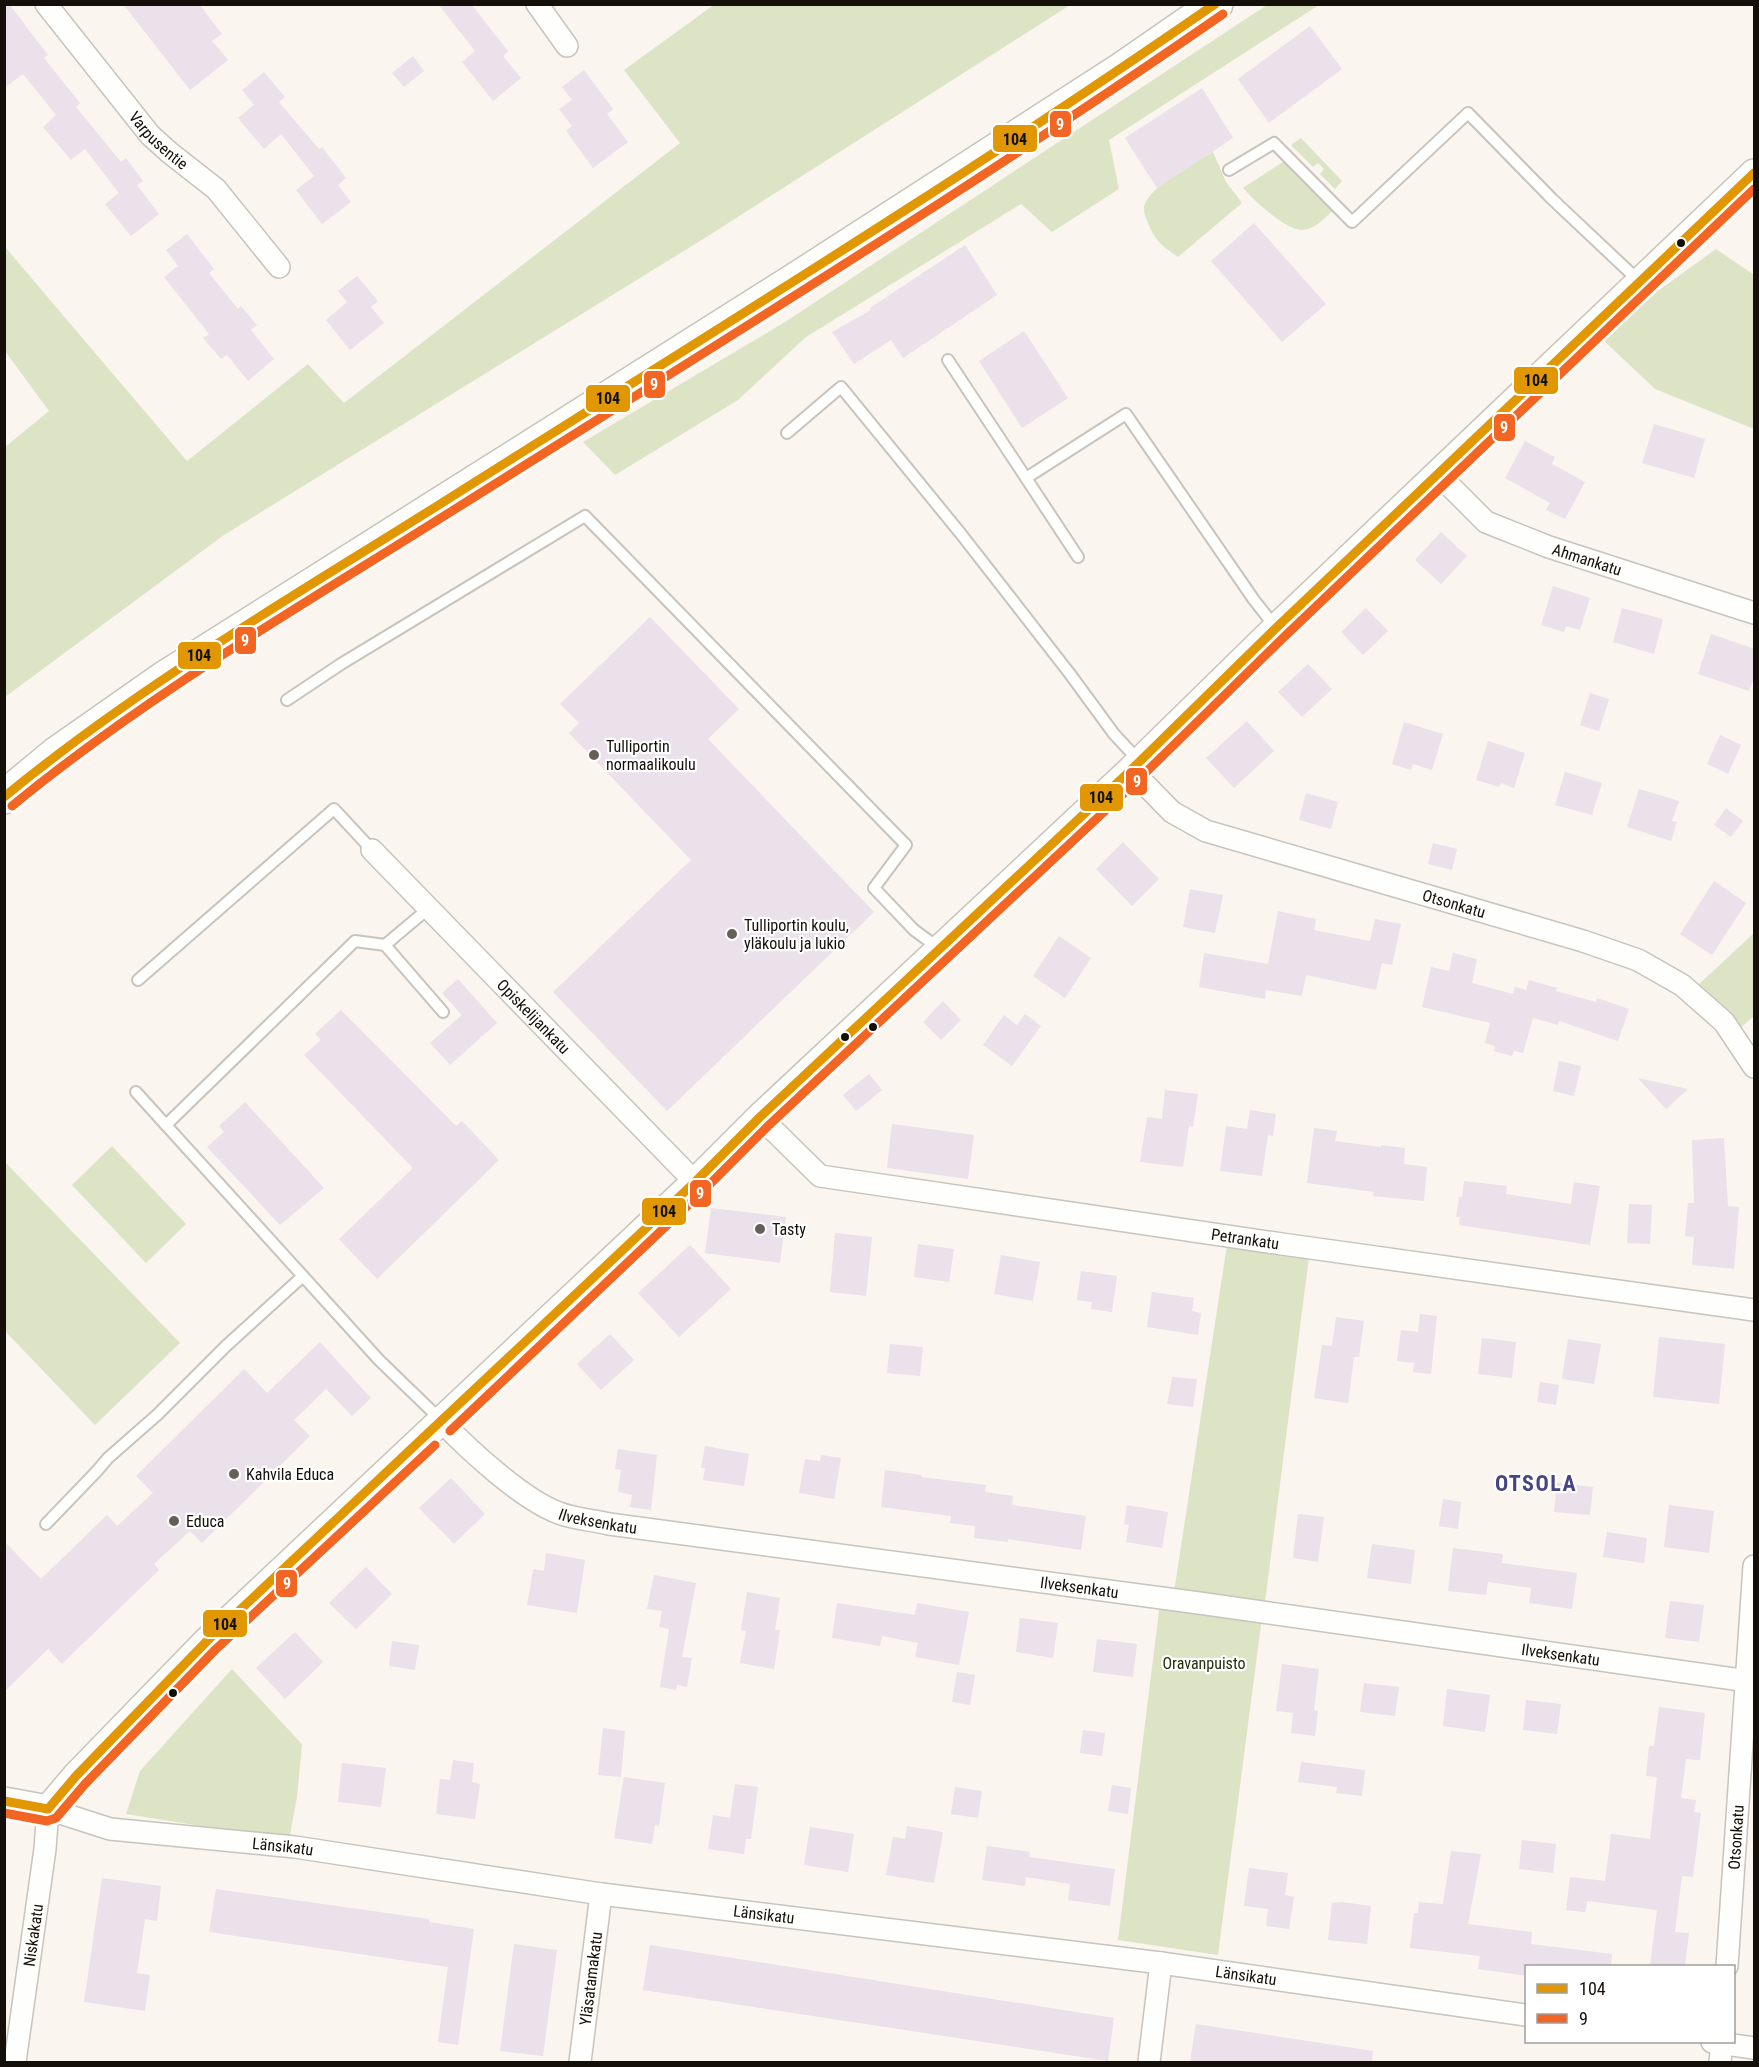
<svg xmlns="http://www.w3.org/2000/svg" width="1759" height="2067" font-family="'Roboto Condensed',sans-serif">
<rect width="100%" height="100%" fill="#faf5ee"/>
<g fill="#dde4c6">
<path d="M715,4L1070,5L708,236L224,535L5,697V447L49,411L5,351V247L187,461L308,364L344,403L680,143L624,70Z"/>
<path d="M1267,5H1319L1109,140L1119,189L1052,232L1021,204L806,337L738,400L615,475L583,442L785,322Z"/>
<path d="M1301,138L1342,181L1335,189L1320,174L1324,169L1318,163L1313,167L1291,145Z"/>
<path d="M1213,152L1226,182L1242,203L1178,257C1164,248 1154,240 1148,223C1147,220 1144,214 1144,210C1143,189 1196,162 1213,152Z"/>
<path d="M1284,161L1333,210C1324,219 1314,230 1301,230C1284,229 1254,200 1243,188Z"/>
<path d="M1716,249L1754,275V429L1655,389L1602,339L1651,296Z"/>
<path d="M1754,933V1016L1739,1029L1696,987Z"/>
<path d="M112,1146L186,1224L146,1263L72,1185Z"/>
<path d="M4,1161L180,1343L95,1425L5,1331Z"/>
<path d="M1228,1238L1310,1249L1264,1610L1173,1599Z"/>
<path d="M1160,1603L1262,1617L1218,1955L1118,1940Z"/>
<path d="M232,1669L302,1744L297,1797L289,1840L126,1814L140,1771Z"/>
</g>
<g fill="#eae1ea">
<path d="M4,4H9L48,55L44,58L80,103L76,107L121,162L126,158L143,181L137,185L159,214L131,236L105,204L119,193L85,149L71,160L43,127L56,115L23,74L4,88Z"/>
<path d="M123,4H199L222,34L212,41L228,60L190,90Z"/>
<path d="M438,4H471L508,51L503,56L521,78L493,101L462,62L475,51Z"/>
<path d="M1310,26L1342,69L1269,123L1238,79Z"/>
<path d="M413,56L424,71L404,87L392,73Z"/>
<path d="M584,70L613,109L607,114L628,142L593,168L566,131L572,126L559,109L572,100L562,87Z"/>
<path d="M264,72L285,97L279,102L319,149L322,147L346,178L338,185L351,202L322,224L296,190L314,176L281,134L264,149L238,118L254,105L242,90Z"/>
<path d="M1202,88L1233,138L1157,188L1125,138Z"/>
<path d="M1254,223L1326,304L1282,342L1211,261Z"/>
<path d="M187,234L214,269L209,273L238,309L241,306L257,325L251,330L274,359L248,381L227,355L221,359L203,338L209,334L164,277L178,266L166,250Z"/>
<path d="M965,245L997,295L903,358L891,340L854,364L832,332L871,310L870,308Z"/>
<path d="M357,276L378,301L371,307L384,323L350,350L326,320L347,302L338,291Z"/>
<path d="M1024,331L1068,398L1022,428L979,361Z"/>
<path d="M1654,424L1705,439L1694,478L1642,463Z"/>
<path d="M1525,441L1555,457L1552,464L1585,482L1565,519L1546,510L1550,503L1505,478Z"/>
<path d="M1441,532L1467,556L1441,584L1415,560Z"/>
<path d="M1553,586L1590,598L1580,630L1566,626L1564,632L1541,625Z"/>
<path d="M1366,608L1388,631L1363,655L1341,632Z"/>
<path d="M1622,608L1663,619L1654,654L1613,642Z"/>
<path d="M650,617L739,709L708,739L874,912L667,1111L553,992L691,860L569,733L579,723L560,704Z"/>
<path d="M1711,634L1755,649V674L1749,691L1698,674Z"/>
<path d="M1308,664L1332,689L1302,717L1278,692Z"/>
<path d="M1590,693L1609,699L1599,731L1580,725Z"/>
<path d="M1247,721L1274,751L1234,788L1206,758Z"/>
<path d="M1404,722L1443,734L1432,770L1413,764L1411,770L1392,764Z"/>
<path d="M1720,735L1741,745L1728,774L1707,764Z"/>
<path d="M1488,741L1525,753L1514,788L1501,783L1499,787L1476,780Z"/>
<path d="M1565,772L1602,783L1592,815L1555,805Z"/>
<path d="M1639,789L1679,801L1672,821L1677,822L1671,841L1627,827Z"/>
<path d="M1306,793L1338,802L1331,829L1299,820Z"/>
<path d="M1726,808L1743,821L1731,837L1714,825Z"/>
<path d="M1123,842L1159,879L1132,906L1096,869Z"/>
<path d="M1433,843L1457,849L1452,870L1428,864Z"/>
<path d="M1714,881L1746,903L1712,955L1680,934Z"/>
<path d="M1190,889L1223,895L1215,933L1183,927Z"/>
<path d="M1278,911L1316,919L1314,930L1370,941L1375,919L1401,924L1392,965L1382,963L1376,990L1306,975L1302,996L1266,990L1265,999L1199,987L1204,953L1268,964Z"/>
<path d="M1059,936L1091,958L1065,998L1033,976Z"/>
<path d="M1453,953L1477,959L1472,983L1513,994L1515,987L1526,990L1529,980L1557,988L1556,991L1596,1002L1597,998L1629,1009L1618,1041L1559,1021L1558,1025L1533,1018L1523,1053L1514,1051L1512,1056L1494,1051L1495,1046L1485,1043L1490,1023L1422,1007L1431,967L1449,971Z"/>
<path d="M458,979L497,1023L450,1065L430,1043L462,1015L442,993Z"/>
<path d="M943,1001L961,1020L941,1040L923,1022Z"/>
<path d="M341,1010L456,1126L462,1121L499,1160L377,1279L339,1239L413,1168L304,1055L321,1040L315,1034Z"/>
<path d="M1025,1014L1041,1026L1012,1066L983,1045L1004,1015L1017,1025Z"/>
<path d="M1559,1061L1581,1066L1574,1096L1553,1091Z"/>
<path d="M869,1074L882,1090L856,1111L843,1095Z"/>
<path d="M1638,1078L1688,1089L1666,1109Z"/>
<path d="M1165,1090L1198,1094L1193,1127L1189,1126L1183,1167L1140,1162L1147,1117L1162,1119Z"/>
<path d="M245,1102L324,1188L280,1225L207,1147L224,1132L219,1126Z"/>
<path d="M1250,1110L1276,1114L1273,1136L1268,1135L1262,1176L1220,1171L1226,1126L1247,1129Z"/>
<path d="M892,1124L974,1135L968,1179L887,1168Z"/>
<path d="M1314,1128L1337,1131L1335,1141L1381,1147V1145L1405,1148L1404,1164L1427,1167L1424,1201L1373,1196L1374,1192L1307,1183Z"/>
<path d="M1724,1138L1728,1206L1739,1207L1734,1269L1692,1265L1694,1237L1685,1236L1688,1203H1694L1692,1140Z"/>
<path d="M1464,1181L1507,1186L1506,1194L1571,1204L1574,1182L1600,1186L1590,1245L1459,1225L1460,1217H1456L1459,1197H1462Z"/>
<path d="M1629,1204L1652,1205L1650,1244L1627,1243Z"/>
<path d="M711,1208L786,1217L780,1263L705,1253Z"/>
<path d="M835,1233L872,1237L866,1296L830,1292Z"/>
<path d="M918,1244L954,1249L949,1282L914,1277Z"/>
<path d="M690,1245L731,1289L679,1337L638,1293Z"/>
<path d="M1001,1255L1040,1262L1033,1301L994,1294Z"/>
<path d="M1081,1271L1117,1276L1112,1312L1091,1309L1092,1302L1077,1300Z"/>
<path d="M1152,1292L1194,1298L1192,1311L1201,1313L1198,1335L1147,1327Z"/>
<path d="M1420,1314L1437,1316L1431,1374L1413,1372L1414,1363L1397,1361L1401,1330L1418,1332Z"/>
<path d="M1336,1317L1364,1321L1359,1357H1354L1348,1403L1314,1398L1322,1345L1332,1346Z"/>
<path d="M610,1334L634,1360L601,1390L577,1364Z"/>
<path d="M1659,1337L1725,1344L1719,1404L1653,1397Z"/>
<path d="M1482,1338L1516,1342L1512,1378L1478,1374Z"/>
<path d="M1568,1339L1601,1344L1594,1384L1562,1379Z"/>
<path d="M320,1342L371,1398L352,1416L326,1389L294,1420L310,1436L202,1543L190,1531L154,1564L159,1570L62,1664L48,1649L4,1692V1541L41,1579L107,1515L117,1526L153,1493L136,1476L244,1369L267,1393Z"/>
<path d="M890,1344L923,1347L920,1376L887,1373Z"/>
<path d="M1172,1377L1197,1379L1193,1407L1167,1404Z"/>
<path d="M1540,1382L1559,1385L1556,1405L1537,1402Z"/>
<path d="M705,1446L749,1454L744,1486L703,1480L705,1468H701Z"/>
<path d="M618,1449L657,1455L651,1510L630,1507L632,1495L618,1492L621,1470L615,1469Z"/>
<path d="M821,1455L841,1458L834,1499L799,1493L805,1459L820,1461Z"/>
<path d="M885,1470L922,1475L921,1477L986,1485L985,1492L1013,1496L1012,1505L1086,1516L1081,1550L1008,1539V1542L974,1538L975,1526L950,1523L951,1516L881,1507Z"/>
<path d="M451,1478L485,1514L454,1544L419,1508Z"/>
<path d="M1557,1483L1593,1487L1590,1515L1554,1512Z"/>
<path d="M1443,1499L1461,1502L1458,1529L1439,1526Z"/>
<path d="M1127,1505L1168,1512L1162,1548L1126,1542L1129,1525L1124,1524Z"/>
<path d="M1669,1505L1714,1511L1709,1553L1664,1547Z"/>
<path d="M1298,1514L1324,1517L1318,1562L1293,1558Z"/>
<path d="M1607,1532L1647,1538L1644,1563L1603,1557Z"/>
<path d="M1372,1544L1415,1550L1411,1584L1367,1578Z"/>
<path d="M1453,1548L1503,1554L1502,1563L1577,1573L1572,1609L1529,1603L1531,1588L1488,1582L1486,1595L1448,1591Z"/>
<path d="M546,1553L585,1560L577,1613L527,1605L533,1569L544,1571Z"/>
<path d="M366,1567L392,1594L356,1629L329,1603Z"/>
<path d="M654,1575L696,1583L682,1657L692,1658L687,1687L677,1685L676,1690L660,1687L669,1629L659,1627L662,1611L647,1609Z"/>
<path d="M747,1592L780,1598L775,1630H780L774,1669L740,1663L746,1631L741,1630Z"/>
<path d="M1670,1601L1704,1605L1699,1642L1665,1638Z"/>
<path d="M837,1603L915,1615L917,1603L969,1612L959,1665L915,1657L918,1643L882,1636L880,1646L832,1638Z"/>
<path d="M1020,1618L1058,1623L1053,1658L1016,1652Z"/>
<path d="M295,1632L323,1662L285,1699L256,1668Z"/>
<path d="M1097,1639L1137,1644L1133,1677L1093,1672Z"/>
<path d="M392,1641L419,1645L415,1670L389,1666Z"/>
<path d="M1282,1664L1319,1669L1314,1710L1318,1711L1315,1736L1291,1733L1293,1713L1276,1711Z"/>
<path d="M957,1672L975,1675L970,1705L952,1702Z"/>
<path d="M1364,1683L1399,1687L1395,1716L1360,1712Z"/>
<path d="M1447,1689L1490,1695L1485,1732L1443,1726Z"/>
<path d="M1526,1700L1561,1704L1557,1734L1523,1730Z"/>
<path d="M1659,1707L1705,1713L1700,1760L1686,1759L1681,1798L1696,1800L1694,1812L1701,1813L1693,1877L1682,1876L1675,1932L1689,1933L1685,1966H1650L1657,1910L1587,1901L1585,1912L1566,1910L1570,1877L1605,1881L1611,1834L1650,1839L1657,1777L1646,1776L1649,1746H1654Z"/>
<path d="M603,1728L625,1731L621,1777L598,1775Z"/>
<path d="M1083,1730L1105,1733L1102,1756L1080,1753Z"/>
<path d="M453,1760L474,1763L472,1782L480,1784L475,1819L436,1814L440,1779L450,1780Z"/>
<path d="M1301,1762L1365,1770L1362,1796L1336,1793L1337,1787L1298,1782Z"/>
<path d="M342,1763L386,1768L381,1807L338,1802Z"/>
<path d="M624,1777L665,1783L659,1826L655,1825L652,1844L614,1838Z"/>
<path d="M735,1784L758,1787L751,1839H746L744,1854L708,1849L713,1815L730,1818Z"/>
<path d="M1112,1785L1131,1788L1128,1814L1108,1811Z"/>
<path d="M955,1787L982,1791L978,1818L951,1814Z"/>
<path d="M907,1826L943,1832L934,1883L886,1875L893,1837L905,1839Z"/>
<path d="M810,1827L854,1834L848,1872L804,1865Z"/>
<path d="M1522,1840L1556,1844L1553,1873L1519,1869Z"/>
<path d="M987,1846L1030,1852L1029,1857L1115,1869L1110,1906L1068,1900L1070,1884L1026,1877L1025,1886L982,1880Z"/>
<path d="M1451,1851L1481,1854L1468,1924L1532,1932L1531,1944L1612,1954L1611,1966H1527V1976L1478,1969L1480,1956L1410,1948L1414,1913H1418L1419,1902L1443,1904Z"/>
<path d="M1249,1868L1288,1873L1285,1895L1294,1897L1289,1929L1266,1926L1268,1909L1244,1906Z"/>
<path d="M102,1878L161,1886L157,1921L145,1919L137,1973L150,1975L145,2011L84,2002Z"/>
<path d="M216,1889L429,1919V1922L474,1929L458,2045L438,2042L448,1967L209,1932Z"/>
<path d="M1342,1902L1371,1906L1367,1944L1328,1940L1332,1903Z"/>
<path d="M514,1944L557,1950L543,2056L500,2051Z"/>
<path d="M650,1945L1114,2018L1108,2061L643,1990Z"/>
<path d="M1196,2024L1373,2051L1372,2062H1190Z"/>
</g>
<g fill="none" stroke-linecap="round" stroke-linejoin="round">
<defs>
<g id="service">
<path d="M1229,170L1274,143L1352,222L1468,113L1552,199L1639,281"/>
<path d="M948,360L1026,478L1126,414L1254,600L1276,628"/>
<path d="M787,433L841,387L961,534L1070,674L1114,734L1139,761"/>
<path d="M1026,478L1078,557"/>
<path d="M287,700L341,664L585,516L906,845L874,888L914,930L940,949"/>
<path d="M385,945L429,908"/>
<path d="M138,980L334,809L372,850"/>
<path d="M136,1092L379,1360L442,1421"/>
<path d="M166,1125L355,941L385,945L443,1012"/>
<path d="M46,1524L97,1471L108,1458L157,1415L226,1346L303,1276"/>
</g>
<g id="minor">
<path id="s1" d="M46,4L150,135L170,153L216,189L279,267"/>
<path d="M537,4L567,46"/>
<path id="s2" d="M1440,472L1448,484L1486,522L1549,547L1754,613"/>
<path id="s3" d="M1131,770L1172,812L1206,831L1583,941L1638,960L1682,985L1724,1022L1754,1067"/>
<path id="s4" d="M372,850L695,1182"/>
<path id="s5" d="M760,1117L820,1176L1282,1244L1754,1310"/>
<path id="s6" d="M442,1422C469,1450 523,1500 559,1513C574,1519 593,1520 609,1524L1199,1603L1748,1681"/>
<path id="s7" d="M1727,1966L1754,1566"/>
<path d="M1712,2042L1754,2048"/>
<path id="s8" d="M15,2062L45,1849L48,1809L110,1829L295,1847L601,1894L1161,1963L1526,2015"/>
<path id="s9" d="M580,2062L601,1894"/>
<path d="M1149,2062L1161,1963"/>
<path d="M1720,2062L1722,2042"/>
</g>
<path id="tertiary" d="M4,1801L48,1809L76,1776L207,1641L695,1182L760,1117L1131,770L1276,628L1754,173"/>
<path id="primary" d="M4,797L56,754L163,679L795,280L1122,69L1216,4"/>
</defs>
<use href="#service" stroke="#c8c3bc" stroke-width="14"/>
<use href="#minor" stroke="#c8c3bc" stroke-width="24"/>
<use href="#tertiary" stroke="#c8c3bc" stroke-width="30"/>
<use href="#primary" stroke="#c8c3bc" stroke-width="36"/>
<use href="#service" stroke="#fefefc" stroke-width="10"/>
<use href="#minor" stroke="#fefefc" stroke-width="21"/>
<use href="#tertiary" stroke="#fefefc" stroke-width="27"/>
<use href="#primary" stroke="#fefefc" stroke-width="33"/>
<defs>
<g id="bus-1">
<path d="M4,797C141,684 296,595 445,501C703,338 964,178 1215,4"/>
<path d="M4,1801L48,1809L76,1776L207,1641L695,1182L760,1117L1131,770L1276,628L1754,173"/>
</g>
<g id="bus-2">
<path d="M12,806C148,694 303,605 452,511C711,348 972,188 1223,14"/>
<path d="M450,1431L703,1191L768,1126L1139,779L1284,637L1754,189"/>
<path d="M4,1813L47,1821L56,1818L85,1784L215,1650L435,1445"/>
</g>
</defs>
<use href="#bus-1" stroke="#fff" stroke-width="14"/>
<use href="#bus-2" stroke="#fff" stroke-width="14"/>
<use href="#bus-1" stroke="#e09701" stroke-width="9"/>
<use href="#bus-2" stroke="#f26522" stroke-width="9"/>
</g>
<g fill="#140f08" stroke="#fff" stroke-width="2">
<circle cx="1681" cy="243" r="5"/>
<circle cx="873" cy="1027" r="5"/>
<circle cx="845" cy="1037" r="5"/>
<circle cx="173" cy="1693" r="5"/>
</g>
<g fill="#646058" stroke="#fff" stroke-width="2">
<circle cx="594" cy="755" r="6"/>
<circle cx="732" cy="934" r="6"/>
<circle cx="760" cy="1229" r="6"/>
<circle cx="234" cy="1474" r="6"/>
<circle cx="174" cy="1521" r="6"/>
</g>
<g text-anchor="middle" dominant-baseline="central" stroke-width="4.5" stroke-linejoin="round" paint-order="stroke">
<g font-size="16" fill="#140f08" stroke="#fff">
<text stroke="none"><textPath href="#s1" startOffset="177">Varpusentie</textPath></text>
<text stroke="none"><textPath href="#s2" startOffset="176">Ahmankatu</textPath></text>
<text stroke="none"><textPath href="#s3" startOffset="356">Otsonkatu</textPath></text>
<text stroke="none"><textPath href="#s4" startOffset="232">Opiskelijankatu</textPath></text>
<text stroke="none"><textPath href="#s5" startOffset="514">Petrankatu</textPath></text>
<text stroke="none"><textPath href="#s6" startOffset="189">Ilveksenkatu</textPath></text>
<text stroke="none"><textPath href="#s6" startOffset="675">Ilveksenkatu</textPath></text>
<text stroke="none"><textPath href="#s6" startOffset="1161">Ilveksenkatu</textPath></text>
<text stroke="none"><textPath href="#s7" startOffset="129">Otsonkatu</textPath></text>
<text stroke="none"><textPath href="#s8" startOffset="494">Länsikatu</textPath></text>
<text stroke="none"><textPath href="#s8" startOffset="980">Länsikatu</textPath></text>
<text stroke="none"><textPath href="#s8" startOffset="128">Niskakatu</textPath></text>
<text stroke="none"><textPath href="#s8" startOffset="1466">Länsikatu</textPath></text>
<text stroke="none"><textPath href="#s9" startOffset="84">Yläsatamakatu</textPath></text>
</g>
<g font-size="16" fill="#140f08" stroke="#fff" text-anchor="start">
<text x="606" y="746">Tulliportin<tspan x="606" dy="18">normaalikoulu</tspan></text>
<text x="744" y="925">Tulliportin koulu,<tspan x="744" dy="18">yläkoulu ja lukio</tspan></text>
<text x="772" y="1229">Tasty</text>
<text x="246" y="1474">Kahvila Educa</text>
<text x="186" y="1521">Educa</text>
</g>
<g font-size="16" fill="#242f0c" stroke="#fff">
<text x="1204" y="1663">Oravanpuisto</text>
</g>
<g font-size="22" font-weight="bold" letter-spacing="1.5" fill="#464482" stroke="#fff">
<text x="1536" y="1483">OTSOLA</text>
</g>
</g>
<g stroke="#fff" stroke-width="2">
<rect x="1049" y="110" width="23" height="28" rx="6" fill="#f26522"/>
<rect x="992" y="124" width="46" height="29" rx="6" fill="#e09701"/>
<rect x="1513" y="366" width="46" height="29" rx="6" fill="#e09701"/>
<rect x="643" y="370" width="23" height="29" rx="6" fill="#f26522"/>
<rect x="585" y="384" width="46" height="29" rx="6" fill="#e09701"/>
<rect x="1493" y="413" width="23" height="29" rx="6" fill="#f26522"/>
<rect x="234" y="626" width="23" height="29" rx="6" fill="#f26522"/>
<rect x="177" y="641" width="45" height="29" rx="6" fill="#e09701"/>
<rect x="1125" y="767" width="23" height="29" rx="6" fill="#f26522"/>
<rect x="1079" y="783" width="45" height="29" rx="6" fill="#e09701"/>
<rect x="689" y="1179" width="23" height="29" rx="6" fill="#f26522"/>
<rect x="641" y="1197" width="46" height="29" rx="6" fill="#e09701"/>
<rect x="275" y="1569" width="23" height="29" rx="6" fill="#f26522"/>
<rect x="202" y="1609" width="46" height="29" rx="6" fill="#e09701"/>
</g>
<g font-size="16" text-anchor="middle" font-weight="bold" fill="#fff">
<text x="1060" y="130">9</text>
<text x="654" y="390">9</text>
<text x="1504" y="433">9</text>
<text x="245" y="646">9</text>
<text x="1137" y="787">9</text>
<text x="700" y="1199">9</text>
<text x="287" y="1589">9</text>
</g>
<g font-size="16" text-anchor="middle" font-weight="bold" fill="#111">
<text x="1015" y="145">104</text>
<text x="1536" y="386">104</text>
<text x="608" y="404">104</text>
<text x="199" y="661">104</text>
<text x="1101" y="803">104</text>
<text x="664" y="1217">104</text>
<text x="225" y="1630">104</text>
</g>
<rect width="1759" height="2067" fill="none" stroke="#140f08" stroke-width="12"/>
<rect x="1525" y="1965" width="210" height="78" fill="#ffffff" stroke="#a19f9c" stroke-width="1.5"/>
<rect x="1537" y="1984" width="30" height="9" fill="#e09701" stroke="#a19f9c" stroke-width="1.5"/>
<text x="1579" y="1995" font-size="18" fill="#140f08">104</text>
<rect x="1537" y="2014" width="30" height="9" fill="#f26522" stroke="#a19f9c" stroke-width="1.5"/>
<text x="1579" y="2025" font-size="18" fill="#140f08">9</text>
</svg>
